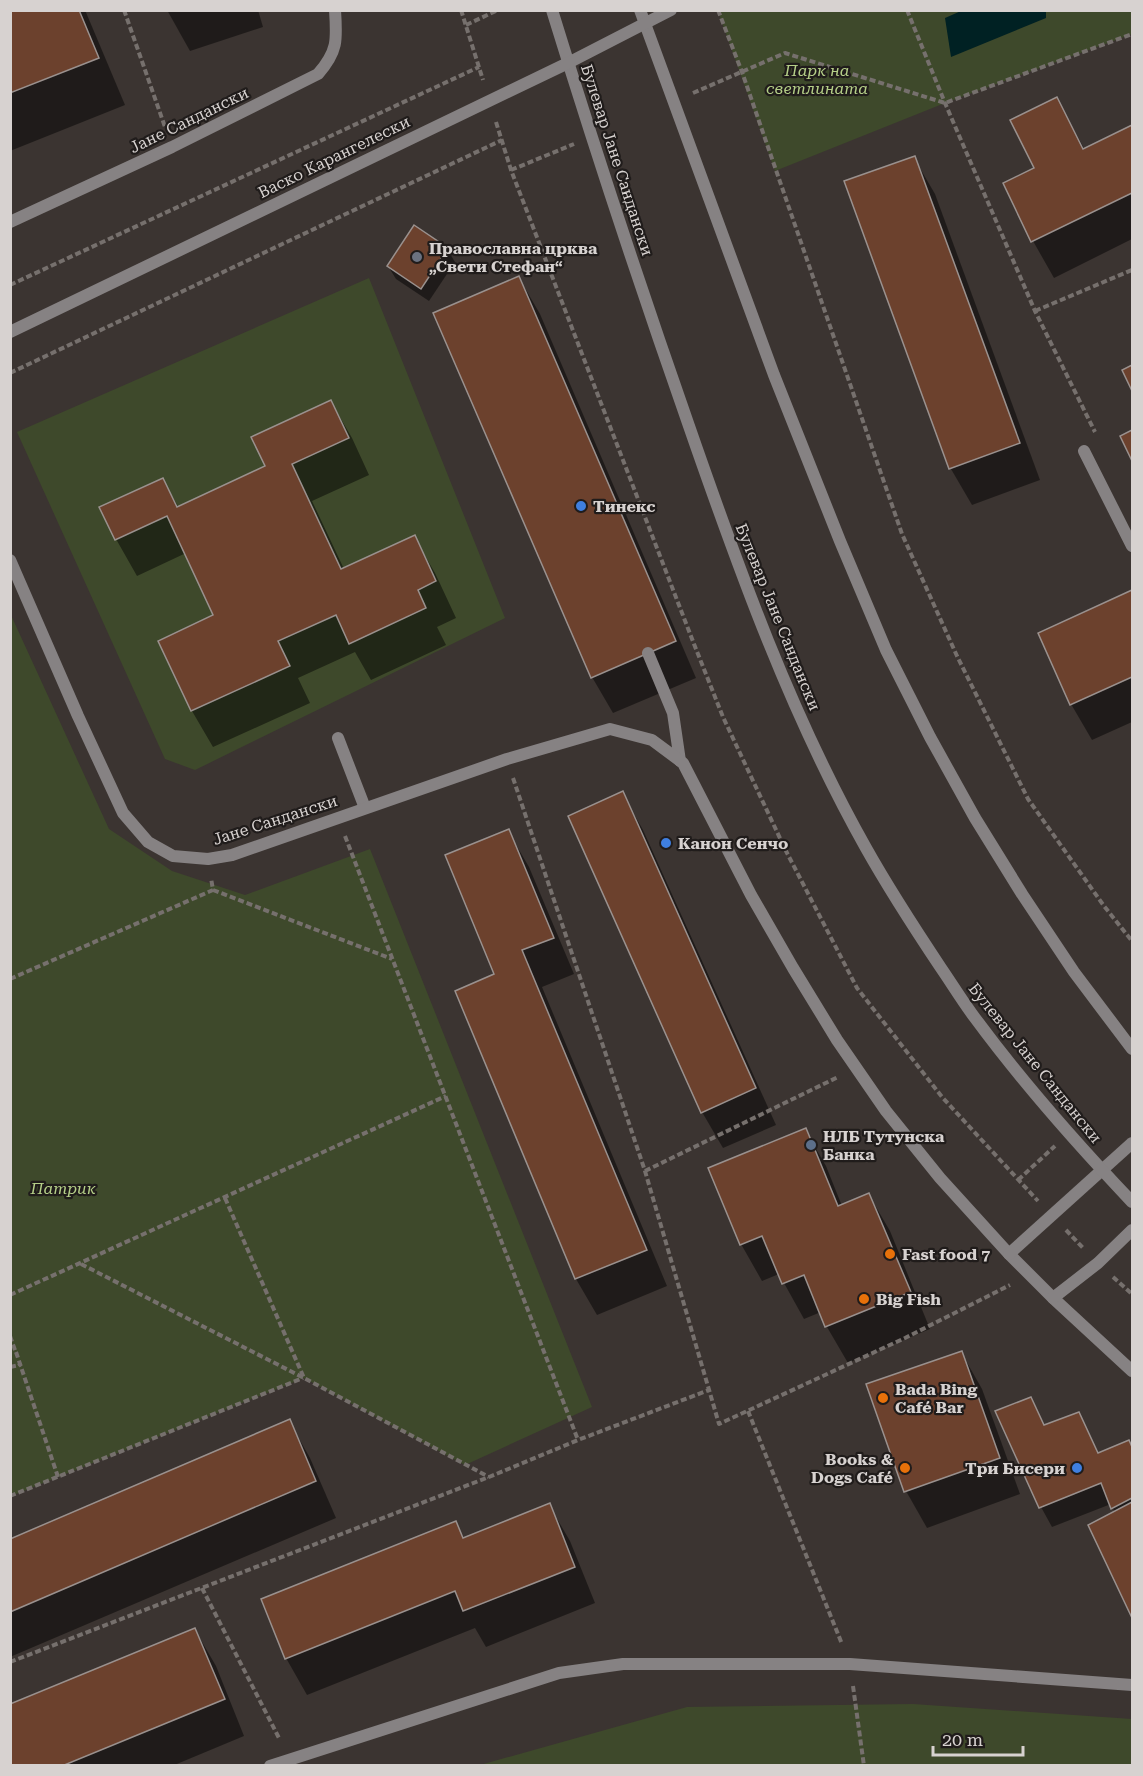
<svg xmlns="http://www.w3.org/2000/svg" width="1143" height="1776" font-family="'Roboto Serif',serif">
<rect width="100%" height="100%" fill="#3b3431"/>
<g fill="#3e492b">
<path d="M718,11H1132V34L945,103L775,171Z"/>
<path d="M369,278L505,618L195,770L165,759L17,432Z"/>
<path d="M10,613L109,829L172,871L245,895L370,849L592,1407L465,1465L304,1378L11,1496Z"/>
<path d="M913,1704L1132,1719V1765H480L687,1707Z"/>
</g>
<path fill="#002123" d="M961,11H1046V18L951,57L945,18Z"/>
<g fill="#0007">
<path d="M10,10H85L125,105L10,151Z"/>
<path d="M167,10H258L263,27L190,51Z"/>
<path d="M1057,99L1085,150L1132,127V239L1054,278L1033,241L1005,184L1036,169Z"/>
<path d="M914,158L935,194L1040,480L972,505L951,469L846,182Z"/>
<path d="M447,249L455,262L429,301L396,279L388,266Z"/>
<path d="M519,278L540,314L696,678L613,713L592,677Z"/>
<path d="M331,402L352,438L369,475L312,501L344,569L414,537L435,573L456,618L437,627L446,645L371,680L355,652L298,678L310,703L213,747L192,711L160,641L215,616L186,553L137,576L116,539L163,480L179,508L267,467Z"/>
<path d="M1132,592V722L1092,740L1071,704L1040,634Z"/>
<path d="M622,793L643,830L776,1125L723,1148L702,1112Z"/>
<path d="M508,831L529,867L574,974L542,987L667,1286L597,1315L576,1279L457,992L496,975Z"/>
<path d="M805,1130L826,1166L842,1206L869,1195L890,1231L930,1329L848,1363L827,1327L821,1312L804,1319L779,1274L762,1281L741,1244Z"/>
<path d="M961,1352L982,1389L1020,1494L927,1528L906,1491Z"/>
<path d="M1030,1399L1045,1426L1078,1413L1099,1454L1129,1442L1132,1448V1615L1090,1525L1115,1513L1111,1504L1052,1527L1041,1507Z"/>
<path d="M289,1421L310,1458L336,1518L10,1657V1541Z"/>
<path d="M549,1505L570,1541L595,1603L486,1647L475,1628L307,1695L286,1658L455,1523L465,1539Z"/>
<path d="M195,1630L216,1666L244,1736L172,1766H10Z"/>
</g>
<g fill="#6c412d" stroke="#9a918e" stroke-width="1.5">
<path d="M10,10H79L99,58L10,93Z"/>
<path d="M1057,97L1083,149L1132,125V193L1031,242L1003,183L1034,168L1010,120Z"/>
<path d="M915,156L1020,443L949,469L844,181Z"/>
<path d="M414,225L448,248L421,289L387,266Z"/>
<path d="M519,276L676,641L591,678L433,313Z"/>
<path d="M1132,365V391L1122,370Z"/>
<path d="M331,400L349,438L292,464L341,569L415,535L436,581L418,590L426,608L349,644L336,615L278,641L290,666L191,711L158,641L213,615L167,516L115,540L99,507L163,478L177,507L265,466L251,437Z"/>
<path d="M1132,430V461L1120,436Z"/>
<path d="M1132,590V677L1070,705L1038,633Z"/>
<path d="M623,791L756,1088L701,1113L568,816Z"/>
<path d="M509,829L554,938L522,950L647,1250L575,1279L455,991L494,974L445,855Z"/>
<path d="M806,1128L838,1206L869,1193L911,1292L825,1327L804,1275L782,1284L762,1236L740,1245L708,1168Z"/>
<path d="M962,1351L1000,1458L904,1492L866,1384Z"/>
<path d="M1031,1397L1044,1425L1079,1412L1098,1453L1129,1440L1132,1447V1498L1111,1509L1101,1483L1039,1508L995,1411Z"/>
<path d="M290,1419L316,1481L10,1612V1539Z"/>
<path d="M1132,1502V1618L1088,1525Z"/>
<path d="M550,1503L575,1567L463,1611L455,1591L285,1659L261,1599L456,1521L463,1538Z"/>
<path d="M195,1628L225,1699L62,1766H10V1704Z"/>
</g>
<g fill="none" stroke-linecap="round" stroke-linejoin="round">
<g stroke="#76706d" stroke-width="4" stroke-dasharray="6 3" stroke-linecap="butt">
<path d="M124,10L165,127"/>
<path d="M461,10L483,80"/>
<path d="M718,10L742,72L902,534L957,656L1028,799L1104,906L1132,941"/>
<path d="M907,10L945,103L1035,311L1095,432"/>
<path d="M466,25L498,10"/>
<path d="M693,93L785,53L945,103L1132,34"/>
<path d="M496,122L511,170L694,644L723,717L786,851L857,988L942,1097L1038,1201"/>
<path d="M511,170L574,144"/>
<path d="M10,285L479,67"/>
<path d="M1035,311L1132,270"/>
<path d="M10,373L502,140"/>
<path d="M513,778L645,1171L719,1424L905,1338L1010,1285"/>
<path d="M345,836L578,1440"/>
<path d="M213,890L392,959"/>
<path d="M10,979L213,890L211,878"/>
<path d="M645,1171L838,1077"/>
<path d="M1018,1180L1055,1146"/>
<path d="M225,1198L304,1378"/>
<path d="M1066,1230L1084,1249"/>
<path d="M81,1264L304,1378L489,1477"/>
<path d="M1113,1277L1132,1294"/>
<path d="M10,1295L446,1096"/>
<path d="M10,1336L16,1353"/>
<path d="M16,1352L58,1477"/>
<path d="M10,1367L20,1365L19,1363"/>
<path d="M748,1411L842,1644"/>
<path d="M10,1496L303,1378"/>
<path d="M202,1588L280,1740"/>
<path d="M10,1662L489,1477L578,1440L709,1390"/>
<path d="M853,1686L864,1766"/>
</g>
<g stroke="#868283" stroke-width="12">
<path d="M648,653L673,713L680,761"/>
<path d="M338,738L365,808"/>
</g>
<g stroke="#868283" stroke-width="12">
<path d="M10,222L172,147L318,74C338,51 337,40 335,10"/>
<path d="M1084,451L1132,546"/>
<path d="M10,560L78,716L123,813L148,842L173,856L208,859L232,855L507,759L610,729L652,740L683,763L751,895L793,968L837,1040L886,1111L940,1178L1009,1254L1053,1298L1132,1371"/>
<path d="M1009,1254L1132,1143"/>
<path d="M1053,1298L1098,1263L1132,1230"/>
<path d="M270,1766L559,1673L623,1664H850L1132,1685"/>
</g>
<g stroke="#868283" stroke-width="12">
<path d="M552,10C595,150 641,289 689,426C739,570 791,715 866,848C889,889 915,929 941,968C952,984 963,1002 975,1018C1023,1083 1077,1144 1132,1202"/>
<path d="M640,10L774,375L840,541L886,650L930,737L975,818L1022,894L1074,972L1132,1049"/>
<path d="M10,332L568,63L671,10"/>
</g>
</g>
<circle fill="#6b7280" stroke="#201c1b" stroke-width="2" cx="417" cy="257" r="6"/>
<g fill="#3f7fe0" stroke="#201c1b" stroke-width="2">
<circle cx="581" cy="506" r="6"/>
<circle cx="666" cy="843" r="6"/>
<circle cx="1077" cy="1468" r="6"/>
</g>
<circle fill="#5c6f8a" stroke="#201c1b" stroke-width="2" cx="811" cy="1145" r="6"/>
<g fill="#e8710a" stroke="#201c1b" stroke-width="2">
<circle cx="890" cy="1254" r="6"/>
<circle cx="864" cy="1299" r="6"/>
<circle cx="883" cy="1398" r="6"/>
<circle cx="905" cy="1468" r="6"/>
</g>
<g text-anchor="middle" dominant-baseline="central" stroke-width="4.5" stroke-linejoin="round" paint-order="stroke">
<g font-size="16" font-style="italic" fill="#b5cf88" stroke="#201c1b">
<text x="817" y="70">Парк на<tspan x="817" dy="18">светлината</tspan></text>
<text x="63" y="1188">Патрик</text>
</g>
<g font-size="16" fill="#d7d2d0" stroke="#201c1b">
<text transform="translate(189 120) rotate(-26)">Јане Сандански</text>
<text transform="translate(334 157) rotate(-26)">Васко Карангелески</text>
<text transform="translate(617 160) rotate(72)">Булевар Јане Сандански</text>
<text transform="translate(778 617) rotate(68)">Булевар Јане Сандански</text>
<text transform="translate(275 820) rotate(-18)">Јане Сандански</text>
<text transform="translate(1035 1063) rotate(51)">Булевар Јане Сандански</text>
</g>
<g font-size="16" font-weight="bold" fill="#d7d2d0" stroke="#201c1b" text-anchor="start">
<text x="429" y="248">Православна црква<tspan x="429" dy="18">„Свети Стефан“</tspan></text>
<text x="593" y="506">Тинекс</text>
<text x="678" y="843">Канон Сенчо</text>
<text x="823" y="1136">НЛБ Тутунска<tspan x="823" dy="18">Банка</tspan></text>
<text x="902" y="1254">Fast food 7</text>
<text x="876" y="1299">Big Fish</text>
<text x="895" y="1389">Bada Bing<tspan x="895" dy="18">Café Bar</tspan></text>
<text x="893" y="1459" text-anchor="end">Books &amp;<tspan x="893" dy="18">Dogs Café</tspan></text>
<text x="1065" y="1468" text-anchor="end">Три Бисери</text>
</g>
</g>
<rect width="1143" height="1776" fill="none" stroke="#d7d2d0" stroke-width="24"/>
<path d="M933 1746v9h90v-9" fill="none" stroke="#d7d2d0" stroke-width="3"/>
<text x="942" y="1746" font-size="18" fill="#d7d2d0" stroke="#201c1b" stroke-width="4.5" paint-order="stroke">20 m</text>
</svg>
